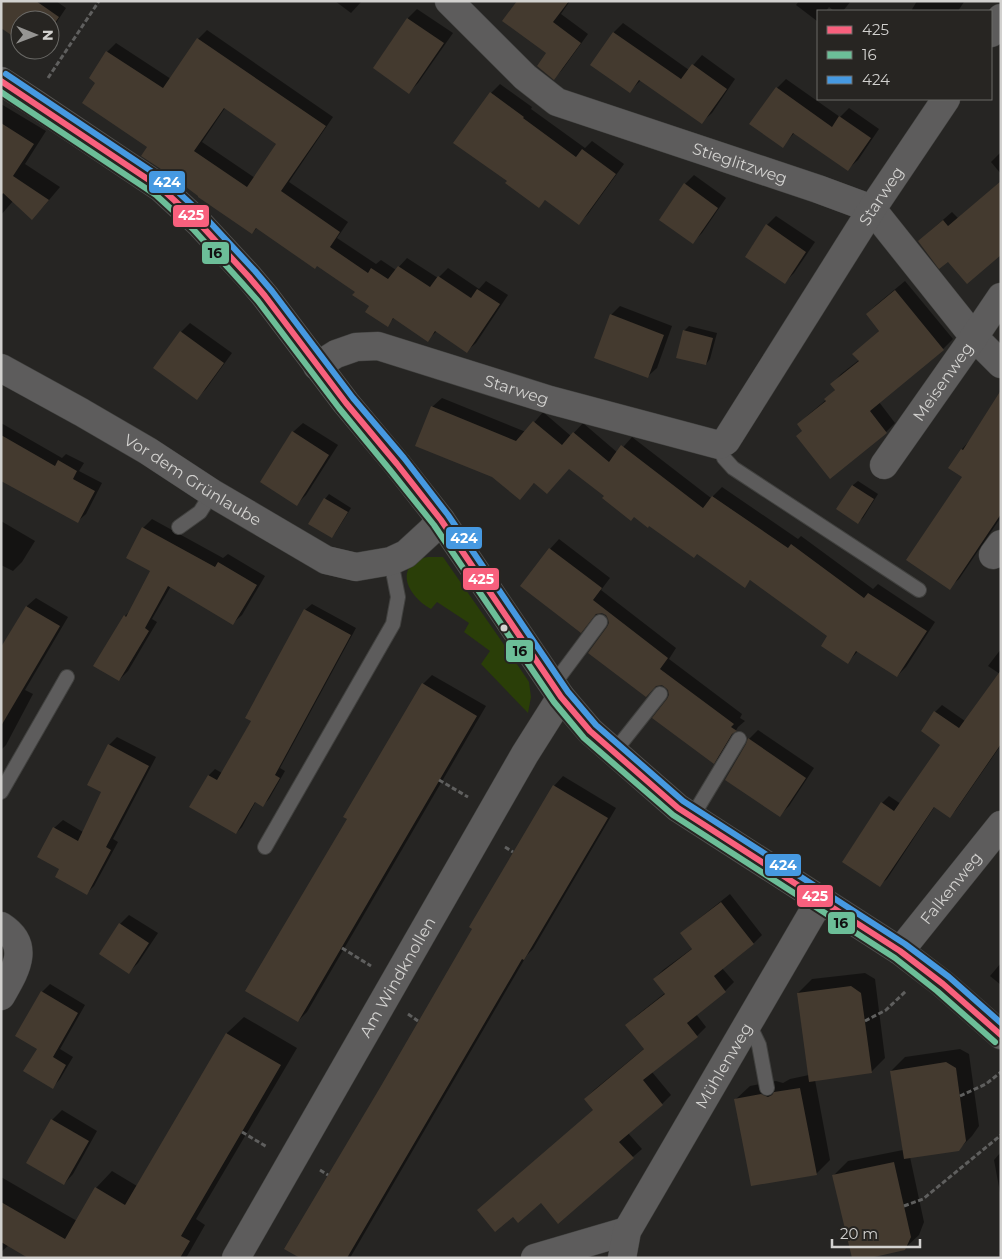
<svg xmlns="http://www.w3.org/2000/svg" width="1002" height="1259" font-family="Montserrat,sans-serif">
<rect width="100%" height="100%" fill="#262523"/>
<path fill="#2a3e08" d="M428,557H443L498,636L529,682L531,697L528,713L481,664L490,651L464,632L469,623L437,602L431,609C417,602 398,581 411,565C413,563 414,561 417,560C420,558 425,558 428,557Z"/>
<g fill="#0007" fill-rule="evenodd">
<path d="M3,1H56L66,8L50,32V20H20V40Z"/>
<path d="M335,1H362L351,13Z"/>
<path d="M518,1H570L561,14L588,34L562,70L554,78L548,53Z"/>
<path d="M799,1H851L843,11H834L829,7L826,11H818V19L817,21L796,5Z"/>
<path d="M917,1H963L964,2L958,11H911Z"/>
<path d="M417,9L453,33L418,83L409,92L374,68L408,18Z"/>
<path d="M623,23L689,70L702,55L735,79L712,113L702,122L641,80L630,91L592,64L614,32Z"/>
<path d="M207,30L333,117L289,182L348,222L337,238L376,264L381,260L396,270L407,258L438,278L448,268L479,289L486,281L508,295L476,343L467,351L437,331L427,340L394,318L387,325L357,291L317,265L257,228L252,233L148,146L97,82L107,52L116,43L171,79L198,39ZM225,108L278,144L255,178L202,142Z"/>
<path d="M786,79L840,117L849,108L879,129L858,160L848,169L795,132L783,146L777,88Z"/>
<path d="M500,84L532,107L531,109L585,148L592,141L624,164L588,214L579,223L546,199L539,206L508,181L455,142L491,93Z"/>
<path d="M1,104L46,131L25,164L60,187L44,206L32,218L13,201L1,215Z"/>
<path d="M1000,153H1001V174L991,162Z"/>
<path d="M694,175L726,198L702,233L693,242L685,184Z"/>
<path d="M952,212L958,218L1001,253L929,232Z"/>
<path d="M776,216L815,242L794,273L785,282L767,225Z"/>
<path d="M905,281L953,339L943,349L879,402L895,423L886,432L803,430L799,424L808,415L826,400V399L836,389L832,384L841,374L859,360L854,354L880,330L867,314L876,305Z"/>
<path d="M620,306L672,326L657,368L647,377L611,315Z"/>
<path d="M190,323L232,353L206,389L197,398L181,332Z"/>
<path d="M689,326L717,333L710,359L706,364L684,331Z"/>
<path d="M1001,395V517L959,579L949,588L964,477L962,449L970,440Z"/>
<path d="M442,398L526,432L543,412L571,436L583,423L618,453L632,437L711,498L722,487L798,539L801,536L873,589L878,584L935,622L906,667L897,676L858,651L848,662L829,636L751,579L745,586L698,553L606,495L570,468L535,482L520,498L432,407Z"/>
<path d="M1,423L62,458L66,454L84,463L79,471L102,483L86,514L78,521L1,480Z"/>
<path d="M303,423L338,445L306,495L297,504L261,482L293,432Z"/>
<path d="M858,481L878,494L863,518L858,522L838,509L853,485Z"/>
<path d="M329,494L351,508L336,532L332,537L325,499Z"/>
<path d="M152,519L223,558L228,554L265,576L242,615L233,623L171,586L152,619L157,622L128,671L119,680L125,616L130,611L152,571L143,528Z"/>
<path d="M1,521L35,541L22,562L13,571L1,565Z"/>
<path d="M559,539L610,578L601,590L676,648L669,659L742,714L740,718L745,721L738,727L723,753L714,763L669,690L610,623L606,614L602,612L598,613L581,631L522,586L550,549Z"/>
<path d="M36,598L68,617L25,690L33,694L6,745L1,750V650L27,606Z"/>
<path d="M312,604L356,628L280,768L285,771L269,799L263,805L256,801L242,827L236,833L191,806L209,775L215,769L222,773L252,720L247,717L305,610Z"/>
<path d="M1001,649V745L956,810L950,816L935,806L887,879L880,885L843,861L882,803L889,796L901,804L942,744L923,731L935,712L942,705L965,721L1000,674L988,666Z"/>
<path d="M432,675L486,706L307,1012L298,1021L348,818L423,684Z"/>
<path d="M758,730L814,768L789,806L780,815L748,744L749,739Z"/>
<path d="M117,737L156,757L113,839L118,842L94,886L86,894L61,868L54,828L63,820L83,832L103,792L109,745Z"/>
<path d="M563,776L616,808L533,949L527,955L350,1258H302L473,928L554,786Z"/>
<path d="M730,894L762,935L753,944L722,968L734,982L725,991L696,1014L706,1027L697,1036L652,1072L671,1095L662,1104L628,1133L642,1149L558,1222L595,1110L585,1099L594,1090L645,1048L627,1025L636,1016L665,993L654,979L663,970L693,948L682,933L691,925Z"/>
<path d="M129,915L158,933L138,963L129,972L120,924Z"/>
<path d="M1001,963V985L990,976Z"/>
<path d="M865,973L875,979L885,1058L871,1072L815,1080L830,1160L816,1174L736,1099L750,1086L776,1081L783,1083L790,1079L809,1075L798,993L812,979Z"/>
<path d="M50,984L85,1005L60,1049L73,1057L60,1079L53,1087L39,1048L42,992Z"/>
<path d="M244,1017L297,1048L196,1219L205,1225L186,1258H31L9,1245L1,1252V1177L77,1221L96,1188L112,1171L137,1186L227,1033Z"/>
<path d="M960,1049L969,1054L979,1126L972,1136L958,1150L910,1157L924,1222L919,1235L904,1249L834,1175L848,1161L903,1150L891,1071L905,1057Z"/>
<path d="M62,1110L97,1131L73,1174L64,1184L28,1163L52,1120Z"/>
<path d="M1001,1152V1198L994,1160Z"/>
</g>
<g fill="#443a2f" fill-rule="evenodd">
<path d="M1,1H36L59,17L50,30V20H20V41L1,28Z"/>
<path d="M517,1H569L553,22L581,43L554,80L537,66L546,53L502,21Z"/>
<path d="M407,18L444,43L409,94L373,68Z"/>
<path d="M613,32L681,79L692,64L727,89L702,124L639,80L630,93L590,65Z"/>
<path d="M197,38L326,126L281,191L340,232L330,247L368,273L371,268L388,279L398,266L430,287L438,276L471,298L477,289L500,304L467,353L435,331L428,342L393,318L388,327L365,312L369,306L352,295L355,292L317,266L315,269L256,228L252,234L198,197V196L170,175L141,156L147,147L82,103L95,83L89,78L106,51L163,88ZM224,108L276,144L247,187L194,151Z"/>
<path d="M776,87L832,127L839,116L871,138L848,171L793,133L783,148L749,124Z"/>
<path d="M490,92L524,117L523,118L576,157L582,149L616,174L579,225L545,200L539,208L505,183L507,181L453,143Z"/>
<path d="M1,123L34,144L13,176L49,200L32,220L3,193L1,196Z"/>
<path d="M1001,181V255L967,284L948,262L939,269L918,241L943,220L948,226Z"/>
<path d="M684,183L718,208L693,244L659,220Z"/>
<path d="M766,224L806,252L785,284L745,257Z"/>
<path d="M895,290L944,350L870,411L887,433L830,479L796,436L802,431L797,424L826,401L824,399L835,390L830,384L859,361L852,354L879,331L866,314Z"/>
<path d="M610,314L664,335L648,378L594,358Z"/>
<path d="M683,330L713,338L706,365L676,358Z"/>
<path d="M180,331L224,363L197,400L153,368Z"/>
<path d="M1001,390V514L950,590L906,560L962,477L948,468L961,449L963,450Z"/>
<path d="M431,406L516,441L533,421L562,445L573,432L609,462L621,445L703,508L712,496L788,548L791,544L864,598L868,593L927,631L897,677L856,651L848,664L821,646L827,636L750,580L745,588L697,554L694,558L649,526L648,528L634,517L631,521L602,498L604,496L569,469L547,494L534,483L520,500L492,477L415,446Z"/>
<path d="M292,431L329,455L297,506L260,482Z"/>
<path d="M1,435L55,466L58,460L77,471L73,479L95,491L78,523L1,481Z"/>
<path d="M852,485L874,499L858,524L836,509Z"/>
<path d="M324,498L348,512L332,538L308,524Z"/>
<path d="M142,527L215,567L218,562L257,585L233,625L168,586L145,628L149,631L119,681L93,666L124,615L126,617L150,571L126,558Z"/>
<path d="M549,548L602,588L593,600L668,658L660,669L734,724L731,727L737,731L732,734L714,764L652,718L667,699L669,695L668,690L666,688L662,685L656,686L646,697L588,653L607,627L609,623L608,619L606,615L602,613L596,614L581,633L520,586Z"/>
<path d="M26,606L60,626L1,726V647Z"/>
<path d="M304,609L351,635L275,775L280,778L263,807L255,802L236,834L189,807L208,775L217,780L251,721L245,718Z"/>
<path d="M1001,670V744L950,818L934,807L880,887L842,862L881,802L894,811L940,745L921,731L934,711L959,728Z"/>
<path d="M422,683L477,716L298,1022L245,991L347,819L343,817Z"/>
<path d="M748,738L806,778L780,817L725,780L746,744Z"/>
<path d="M108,744L149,766L106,847L111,850L87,895L55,877L59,869L37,857L53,827L78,841L101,792L87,785Z"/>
<path d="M553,785L608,818L524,960L522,959L347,1258H300L284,1249L381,1086L472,929L469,927Z"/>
<path d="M721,902L754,944L714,976L726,992L687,1023L698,1037L643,1080L663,1105L619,1142L634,1158L558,1224L541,1203L518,1223L513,1217L495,1232L477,1210L593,1110L584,1099L644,1049L625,1025L665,994L653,979L692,949L680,933Z"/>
<path d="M119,923L149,943L129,974L99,954Z"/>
<path d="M851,986L861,993L872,1073L809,1082L797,993Z"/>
<path d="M41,991L78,1013L53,1057L66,1065L53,1089L23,1071L37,1049L15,1036Z"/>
<path d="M226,1033L281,1065L181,1236L190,1241L180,1258H28L1,1242V1202L65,1239L95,1187L125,1205Z"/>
<path d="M946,1062L956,1068L966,1141L959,1151L904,1159L890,1071Z"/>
<path d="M800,1088L817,1175L751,1186L734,1099L761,1094L768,1097L772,1095L774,1092Z"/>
<path d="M51,1119L89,1141L64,1185L26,1163Z"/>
<path d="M894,1162L911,1237L905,1250L870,1258H852L832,1175Z"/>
</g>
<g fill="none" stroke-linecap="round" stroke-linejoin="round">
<defs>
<g id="lane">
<path d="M719,445L724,458L733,468L919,590"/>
<path d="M179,527L200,512L212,493"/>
<path d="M553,685L600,622"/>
<path d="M614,752L660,694"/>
<path d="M1,792L67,677"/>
<path d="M692,817L739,739"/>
<path d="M265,847L393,624L398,597L391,561"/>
<path d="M748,1022L759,1045L767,1088"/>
</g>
<g id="street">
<path id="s1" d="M449,1L525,77L557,102L818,189L872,209L974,337L1001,364"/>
<path d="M991,33L1001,18"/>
<path d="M1,81L33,102L161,188L199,223L249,277L265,296L346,403L397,464L441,520L561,697L590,731L678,808L900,951L943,984L1001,1035"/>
<path id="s2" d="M317,366L336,354L356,347L378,346L550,400L719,445L726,441L872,209L946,99"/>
<path id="s3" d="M1,368L81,412L148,451L212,493L326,560L356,567L391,561L406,554L431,531L441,520"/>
<path id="s4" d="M884,465L974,337L1001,297"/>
<path d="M993,555L1001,544"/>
<path d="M1,926C32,946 15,971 1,996"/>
<path id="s5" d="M900,951L1001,825"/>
<path id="s6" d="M236,1258L525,754L561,697"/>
<path d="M535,1258L627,1231"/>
<path id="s7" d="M622,1258L627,1231L820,900"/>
</g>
</defs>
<use href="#lane" stroke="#41413f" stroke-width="16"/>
<use href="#street" stroke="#41413f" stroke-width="29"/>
<g stroke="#5f5f5e" stroke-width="3" stroke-dasharray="5 2.5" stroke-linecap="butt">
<path d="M48,78L99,1"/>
<path d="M439,780L468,797"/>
<path d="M505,847L513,852"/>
<path d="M342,948L371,966"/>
<path d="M408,1014L418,1021"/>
<path d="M865,1021L886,1010L906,991"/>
<path d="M960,1096L986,1084L1001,1072"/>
<path d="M242,1132L267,1147"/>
<path d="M320,1170L328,1175"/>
<path d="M904,1206L923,1199L1001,1135"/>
</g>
<use href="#lane" stroke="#5d5c5c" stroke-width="14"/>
<use href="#street" stroke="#5d5c5c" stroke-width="28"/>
<defs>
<path id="bus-1" d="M1,81L161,188L199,223L249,277L265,296L346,403L397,464L441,520L561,697L590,731L678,808L900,951L943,984L1001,1035"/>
<path id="bus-2" d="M1,92L156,195L193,229L242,283L258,301L339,408L390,470L434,525L554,702L584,738L673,815L895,958L937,991L995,1042"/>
<path id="bus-3" d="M6,74L166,181L205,217L255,271L272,291L353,398L404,458L448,515L568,692L596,725L683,801L905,944L949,977L1001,1023"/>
</defs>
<use href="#bus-1" stroke="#272522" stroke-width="10"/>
<use href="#bus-2" stroke="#272522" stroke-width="10"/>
<use href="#bus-3" stroke="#272522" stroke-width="10"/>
<use href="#bus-1" stroke="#f8607d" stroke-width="6"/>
<use href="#bus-2" stroke="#6cbe98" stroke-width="6"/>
<use href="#bus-3" stroke="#4699e1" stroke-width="6"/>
</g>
<circle fill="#d2d1cf" stroke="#272522" stroke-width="2" cx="504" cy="628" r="4.5"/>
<g text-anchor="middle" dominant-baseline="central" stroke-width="4.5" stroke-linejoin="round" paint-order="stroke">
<g font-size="16" fill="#d2d1cf" stroke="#272522">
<text stroke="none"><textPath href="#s1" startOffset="341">Stieglitzweg</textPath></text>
<text stroke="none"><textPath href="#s2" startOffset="719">Starweg</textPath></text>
<text stroke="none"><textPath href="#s4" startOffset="102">Meisenweg</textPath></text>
<text stroke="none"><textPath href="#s2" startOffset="211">Starweg</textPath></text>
<text stroke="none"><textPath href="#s3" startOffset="222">Vor dem Grünlaube</textPath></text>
<text stroke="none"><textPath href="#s5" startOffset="81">Falkenweg</textPath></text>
<text stroke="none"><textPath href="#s6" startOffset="324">Am Windknollen</textPath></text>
<text stroke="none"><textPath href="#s7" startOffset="219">Mühlenweg</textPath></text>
</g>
</g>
<g stroke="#272522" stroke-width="2">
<rect x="148" y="170" width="38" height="24" rx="5" fill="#4699e1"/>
<rect x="172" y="204" width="38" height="24" rx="5" fill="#f8607d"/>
<rect x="201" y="241" width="29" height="24" rx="5" fill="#6cbe98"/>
<rect x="445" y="526" width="38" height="24" rx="5" fill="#4699e1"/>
<rect x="462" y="567" width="38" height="24" rx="5" fill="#f8607d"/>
<rect x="505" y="639" width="29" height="24" rx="5" fill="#6cbe98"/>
<rect x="764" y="853" width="38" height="24" rx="5" fill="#4699e1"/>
<rect x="796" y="884" width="38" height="24" rx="5" fill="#f8607d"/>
<rect x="827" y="911" width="29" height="24" rx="5" fill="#6cbe98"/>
</g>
<g font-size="14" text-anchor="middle" font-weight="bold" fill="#fff">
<text x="167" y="187">424</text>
<text x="191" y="220">425</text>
<text x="464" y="543">424</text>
<text x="481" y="584">425</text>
<text x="783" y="870">424</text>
<text x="815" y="901">425</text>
</g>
<g font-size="14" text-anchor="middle" font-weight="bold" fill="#111">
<text x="215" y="258">16</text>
<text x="520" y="656">16</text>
<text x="841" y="928">16</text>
</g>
<rect width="1002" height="1259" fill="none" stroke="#d2d1cf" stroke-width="5"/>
<rect x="817" y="10" width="175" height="90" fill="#272522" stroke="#6b6a67"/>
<rect x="827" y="26" width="25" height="8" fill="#f8607d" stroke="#6b6a67"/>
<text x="862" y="35" font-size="15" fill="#d2d1cf">425</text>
<rect x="827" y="51" width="25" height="8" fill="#6cbe98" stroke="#6b6a67"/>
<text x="862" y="60" font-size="15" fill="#d2d1cf">16</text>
<rect x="827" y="76" width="25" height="8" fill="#4699e1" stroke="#6b6a67"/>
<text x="862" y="85" font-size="15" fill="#d2d1cf">424</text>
<g transform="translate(35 35) rotate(91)"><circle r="24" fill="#272522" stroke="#6b6a67"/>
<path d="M0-4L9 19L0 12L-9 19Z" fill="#969593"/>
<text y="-8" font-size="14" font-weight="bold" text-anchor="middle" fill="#d2d1cf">N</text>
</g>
<path d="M832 1239v8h88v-8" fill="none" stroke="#d2d1cf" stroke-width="2.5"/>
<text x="840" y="1239" font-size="15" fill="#d2d1cf" stroke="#272522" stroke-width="4" paint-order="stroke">20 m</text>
</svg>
